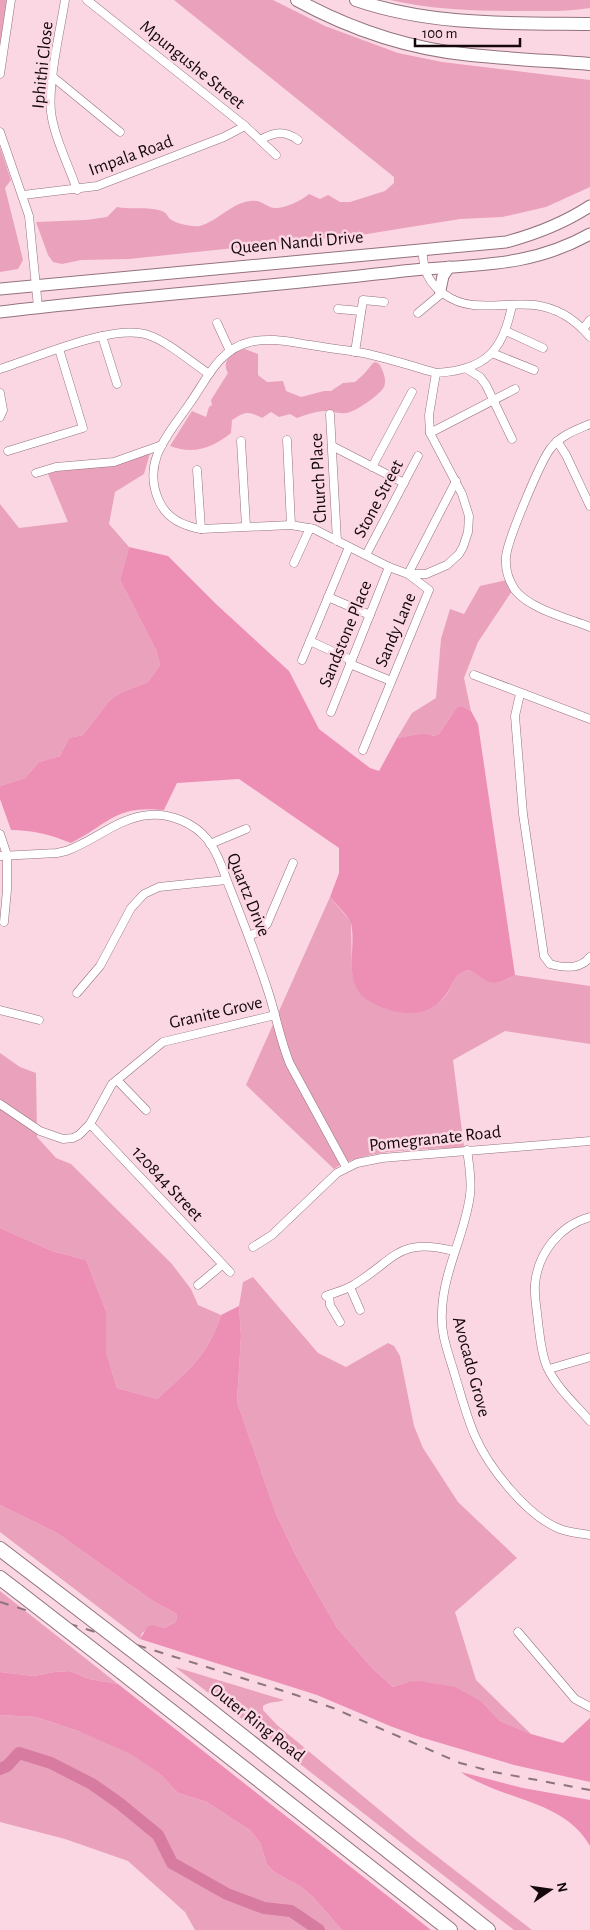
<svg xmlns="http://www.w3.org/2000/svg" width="590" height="1930" font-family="'Alegreya Sans',sans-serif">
<rect width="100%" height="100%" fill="#fbd7e3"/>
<g fill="#eaa1bc">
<path d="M0,0H7L0,44Z"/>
<path d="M174,0H273L325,26L398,53L442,62L590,80V187L546,207L502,217L460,219L367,234L129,259L81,260L62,264L53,262L48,255L36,222L86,220L107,217L117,207C132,210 147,206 162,211C167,213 167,216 170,219C177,224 192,227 200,226C219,221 235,199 256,201C262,201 267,207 274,208C284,209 301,201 309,194L320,199L328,195L340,202H350L385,191L394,183V177Z"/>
<path d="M390,0H590V8C567,12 544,11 521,11C477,11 433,10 390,0Z"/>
<path d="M0,147L11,180L5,188L23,260L18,269L0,272Z"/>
<path d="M242,348L258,354V375L267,382L283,381L286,391L301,397L324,391H331L343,383L355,382L364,374L373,363L376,362L380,365C383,371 387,380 384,387C380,395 355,412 346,413C339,414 330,411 323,411C314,412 305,415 297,418L290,414L279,417L271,412L262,418C247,410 245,412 232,420L231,433C212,448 194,455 170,446L192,411L206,417L209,407L212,405L211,400L228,373C221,360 231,355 242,348Z"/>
<path d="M150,453L144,474L115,492L109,524L129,547L120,580L156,650L160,665L148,682L120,693L109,701L83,735L69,738L60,756L39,762L25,778L0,786V504L19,528L68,522L48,474L68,468Z"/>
<path d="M507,580L512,591L478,642L464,678L471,711L462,706L457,707L439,734L434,736L424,733L397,738L412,713L436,698L441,639L450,609L464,614L480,586Z"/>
<path d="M330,897L351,922L352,974L424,1010C433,1006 441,1003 447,994C455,982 453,973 470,970C489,983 494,988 515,975L590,986V1044L505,1031L453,1060L464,1147C428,1150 363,1148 334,1169L246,1085Z"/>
<path d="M0,1053L20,1067L36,1073L37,1137L56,1158L71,1164L171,1263L191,1289L198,1305L221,1315C208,1356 188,1371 157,1399L117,1388L106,1352V1311L86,1260L52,1251L0,1228Z"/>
<path d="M253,1277L318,1353L346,1367L388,1343L394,1346L400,1356L414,1426L423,1448L458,1502L517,1558L455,1612L476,1680L531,1734L500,1721L482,1702L408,1682L393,1687L372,1668L337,1628L297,1558L276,1514L237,1402L241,1336L239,1306L243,1282Z"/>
<path d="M0,1505L57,1533L153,1601L177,1614L176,1622L164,1628L154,1625L142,1633L140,1639L0,1532Z"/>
<path d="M0,1591L118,1684L89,1679L70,1671L54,1672L34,1676L0,1672Z"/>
<path d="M175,1667L284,1700C277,1703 269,1701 263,1706V1710L277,1725L417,1841L532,1930H514Z"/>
<path d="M0,1715L36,1717L78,1731L131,1753L160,1774L178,1793L207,1802L251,1831L260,1843L267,1864L274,1872L300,1886L313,1897L342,1930H195L185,1912L128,1861L65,1839L0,1822Z"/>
</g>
<g fill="#ed8fb4">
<path d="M129,547L168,556L216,604L289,671L319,729L370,768L379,771L397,738L424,733L434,736L439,734L457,707L462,706L471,711L478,724L515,975C493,988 490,984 470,970C452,973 455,984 445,996C425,1021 394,1015 369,1001C341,984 357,949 351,923C349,917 335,903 330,897L339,873V848L239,779L177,783L164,810C115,805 110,823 71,843C51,835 33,830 11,830L0,799V786L25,778L39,762L60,756L69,738L83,735L109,701L120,693L148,682L160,665L156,650L120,580Z"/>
<path d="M0,1228L52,1251L86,1260L106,1311V1352L117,1388L157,1399C188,1371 208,1356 221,1315L239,1306L241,1336L237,1402L276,1514L297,1558L337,1628L372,1668L393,1687L408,1682L419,1681L455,1687L482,1702L500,1721L531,1734L563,1743L590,1718V1782L514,1765L420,1737L390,1726L317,1695L140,1639L148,1626L154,1625L164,1628L176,1622L177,1614L153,1601L57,1533L0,1505Z"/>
<path d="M70,1671L89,1679L118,1684L431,1930H342L313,1897L300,1886L274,1872L267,1864L260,1843L251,1831L207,1802L178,1793L160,1774L131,1754L78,1731L36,1717L0,1715V1672L34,1676L54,1672Z"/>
<path d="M461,1772L523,1788L590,1800V1846C568,1807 522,1802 485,1785C476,1781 468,1778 461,1772Z"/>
</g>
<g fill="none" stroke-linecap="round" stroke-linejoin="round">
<path stroke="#d87ba0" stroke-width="12" d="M0,1769L7,1766L19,1753L51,1763L92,1784L119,1803L158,1835L172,1863L227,1894L264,1908L291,1911L319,1930"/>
<defs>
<g id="street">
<path d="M65,0C60,31 48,82 51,112C54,137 69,166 77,190"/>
<path d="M87,0L245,126L276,155"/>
<path d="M0,74L11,0"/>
<path d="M53,77L120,132"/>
<path d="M0,132L29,216L38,307"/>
<path d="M260,140C274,132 285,130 298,140"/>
<path d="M23,195L97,186L224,137L245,126"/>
<path d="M422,249C423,255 423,261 425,268C430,289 453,303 473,305C494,307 515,303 535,305C557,308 576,320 590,337"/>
<path d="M338,309L361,311"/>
<path d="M418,313L442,293"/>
<path d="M217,323L230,351"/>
<path d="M583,329L590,320"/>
<path d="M506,331L543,348"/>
<path d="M102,336L117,384"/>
<path d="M355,352L363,300L384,302"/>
<path d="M492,353L534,370"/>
<path d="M0,369C36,358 113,323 148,335C167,341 191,362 209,374"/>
<path d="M467,369L480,377L486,385L512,439"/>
<path d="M436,373C412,366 387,358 363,353C345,350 327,348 310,345C290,342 270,337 250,342C219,349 207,379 190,403C169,434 141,461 159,501C167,519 183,526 201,529L291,525L314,529L389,567L408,574H426L447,565L459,554L463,547L468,532L469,516L462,494L430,433L429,415L436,373C485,370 503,352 512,305"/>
<path d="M0,393L3,410L0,417"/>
<path d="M330,414L337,541"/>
<path d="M590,424C576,430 561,435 551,448C541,460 507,541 506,557C505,569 509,581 515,590C530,609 567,618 590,627"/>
<path d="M430,433L515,389"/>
<path d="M287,440L291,525"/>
<path d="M241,441L246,526"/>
<path d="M557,441L566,455L590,506"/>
<path d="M332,446L404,483"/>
<path d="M8,451L83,428L59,349"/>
<path d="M372,467L412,392"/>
<path d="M197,470L201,529"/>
<path d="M36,473L56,467L114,462L162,445"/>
<path d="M366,555L418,456"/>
<path d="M294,563L310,528"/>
<path d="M328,597L370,615"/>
<path d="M310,641L351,660"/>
<path d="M302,660L349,547"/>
<path d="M350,664L391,681"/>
<path d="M474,675L590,719"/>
<path d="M520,694L515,716L523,814L544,956L550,964C564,968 580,970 590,957"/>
<path d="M331,712L389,567"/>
<path d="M363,750L429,590L408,574L456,481"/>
<path d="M0,834L7,855V890L4,922"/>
<path d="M210,844L246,829"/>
<path d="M0,856L57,853L66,851C95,841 117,818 149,815C170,813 194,823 207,839C219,854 224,874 231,891C244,924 257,957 268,991C276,1015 280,1040 290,1064L346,1167"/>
<path d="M249,936L260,931L267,924L293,863"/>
<path d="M77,993L100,966L131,908L144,894L159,887L226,880"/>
<path d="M0,1010L39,1020"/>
<path d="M117,1080L146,1110"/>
<path d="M0,1104L40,1131L63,1139L73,1138L79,1135L90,1124L112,1084L163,1042L275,1015"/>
<path d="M90,1124L230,1272"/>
<path d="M467,1150C469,1164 472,1180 470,1195C465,1235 443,1271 442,1312C440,1335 450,1357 456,1379C462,1398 467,1418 475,1436C489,1468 527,1516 560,1529C570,1533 580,1533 590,1535"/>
<path d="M590,1217C560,1225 538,1253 535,1284C534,1296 537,1310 538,1322C540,1337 541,1353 547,1367C557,1388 575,1404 590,1421"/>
<path d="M253,1247L272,1235L337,1173L357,1163L382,1158L590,1141"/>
<path d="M198,1285L222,1265"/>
<path d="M350,1287L360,1310"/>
<path d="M329,1295L330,1305L340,1322"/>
<path d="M326,1296C336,1292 346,1290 355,1284C397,1258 398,1237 454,1251"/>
<path d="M549,1369L590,1357"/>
<path d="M518,1632L575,1699L590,1707"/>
</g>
<g id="secondary">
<path d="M0,289L506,242C536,234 564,223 590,206"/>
<path d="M440,290L443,276L449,267"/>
<path d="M0,312C134,296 269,287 403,271C470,264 528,269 590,234"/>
</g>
<g id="primary">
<path d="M297,0C350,29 410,49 471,55C511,59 551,61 590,64"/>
<path d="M356,0C431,26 512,23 590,24"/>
</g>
<g id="highway">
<path d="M0,1549L72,1604"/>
<path d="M0,1578L17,1591"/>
<path d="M124,1674L450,1930"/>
<path d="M197,1700L488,1930"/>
</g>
</defs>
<use href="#street" stroke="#92727e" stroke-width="9"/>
<use href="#secondary" stroke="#92727e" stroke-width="13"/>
<use href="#primary" stroke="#92727e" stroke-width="14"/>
<use href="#highway" stroke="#92727e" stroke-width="16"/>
<use href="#street" stroke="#fff" stroke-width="8"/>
<use href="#secondary" stroke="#fff" stroke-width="11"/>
<use href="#primary" stroke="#fff" stroke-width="12"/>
<use href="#highway" stroke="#fff" stroke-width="14"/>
<path stroke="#8c747c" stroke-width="2" stroke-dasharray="9 9" stroke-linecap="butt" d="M0,1602L296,1695L333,1708L460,1763L494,1772L590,1790"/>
<defs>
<g id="highway-bridge">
<path d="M17,1591L124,1674"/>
<path d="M72,1604L197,1700"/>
</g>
</defs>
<use href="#highway-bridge" stroke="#92727e" stroke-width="16" stroke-linecap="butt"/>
<use href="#highway-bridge" stroke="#fff" stroke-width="14"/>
</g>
<g text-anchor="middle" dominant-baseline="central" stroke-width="5" stroke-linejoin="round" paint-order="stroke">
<g font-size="18" fill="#14080d" stroke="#fbd7e3">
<text transform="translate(43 65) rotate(-84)">Iphithi Close</text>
<text transform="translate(192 65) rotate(39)">Mpungushe Street</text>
<text transform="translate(131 156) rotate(-20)">Impala Road</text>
<text transform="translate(297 243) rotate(-5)">Queen Nandi Drive</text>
<text transform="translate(319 478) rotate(-93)">Church Place</text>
<text transform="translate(379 499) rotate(-62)">Stone Street</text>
<text transform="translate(396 630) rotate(-67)">Sandy Lane</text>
<text transform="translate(346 634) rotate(-68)">Sandstone Place</text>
<text transform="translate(248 895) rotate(68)">Quartz Drive</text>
<text transform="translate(216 1013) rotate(-13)">Granite Grove</text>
<text transform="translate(435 1139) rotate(-6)">Pomegranate Road</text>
<text transform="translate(167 1184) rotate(47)">120844 Street</text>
<text transform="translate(471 1367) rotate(75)">Avocado Grove</text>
<text transform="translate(257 1723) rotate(38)">Outer Ring Road</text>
</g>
</g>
<g transform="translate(550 1890) rotate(77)" stroke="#fbd7e3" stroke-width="4" paint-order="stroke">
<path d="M0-4L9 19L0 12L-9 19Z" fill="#14080d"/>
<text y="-8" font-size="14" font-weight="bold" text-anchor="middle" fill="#14080d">N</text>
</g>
<path d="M415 38v8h105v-8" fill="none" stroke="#14080d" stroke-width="2.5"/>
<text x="422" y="38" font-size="15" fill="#14080d" stroke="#fbd7e3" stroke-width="4" paint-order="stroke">100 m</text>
</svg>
